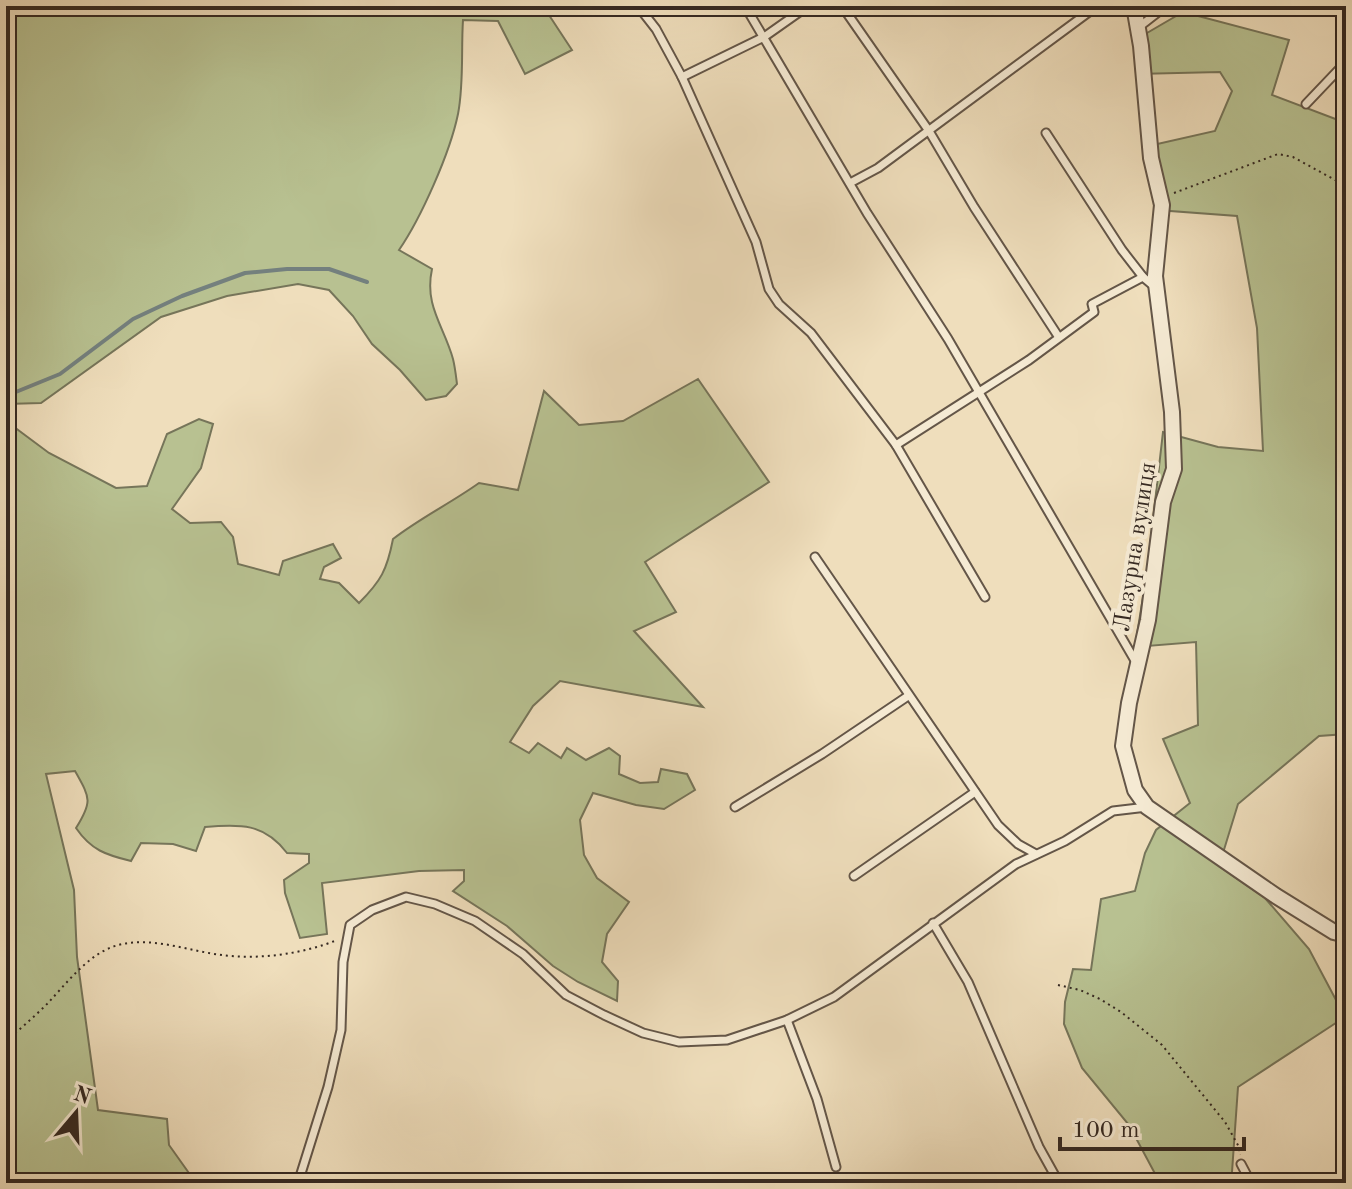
<svg xmlns="http://www.w3.org/2000/svg" width="1352" height="1189" font-family="'Old Standard TT',serif">
<rect width="100%" height="100%" fill="#efdebc"/>
<filter id="stains"><feTurbulence type="fractalNoise" baseFrequency=".0025" numOctaves="4"/><feColorMatrix values="0 0 0 0 .2 0 0 0 0 .09 0 0 0 0 .02 0 0 0 .5 -.17"/></filter>
<radialGradient id="worn" r=".72"><stop offset=".6" stop-color="#630" stop-opacity="0"/><stop offset="1" stop-color="#630" stop-opacity=".3"/></radialGradient>
<g fill="#b8c191" stroke="#76755a" stroke-width="2">
<path d="M6,6H543L572,50L525,74L498,21L463,20C461,50 464,84 458,114C450,153 421,218 399,250L432,269C424,306 444,326 453,359C455,367 456,376 457,384L446,396L426,400L400,370L372,344L353,316L329,290L298,284L227,296L161,317L41,403L6,404Z"/>
<path d="M1183,12L1289,40L1272,95L1346,123V734L1319,736L1238,804L1219,866L1265,898L1309,949L1345,1017L1238,1087L1232,1172L1234,1183H1160L1129,1125L1082,1068L1064,1024L1065,1002L1073,969L1091,970L1101,899L1135,891L1145,853L1156,830L1190,803L1163,739L1198,725L1196,642L1135,647L1147,572L1163,432L1218,447L1263,451L1257,328L1237,216L1157,210L1144,147L1215,131L1232,91L1220,72L1136,74L1135,40Z"/>
<path d="M698,379L769,482L645,562L676,612L634,631L703,707L560,681L533,706L510,742L529,753L538,743L561,758L567,748L586,760L609,748L620,756L619,774L640,783L658,782L661,769L687,774L695,790L664,809L636,805L593,793L580,820L584,855L597,878L629,902L607,934L602,962L618,981L617,1001L578,982L553,966L507,926L453,891L464,881V870L419,871L322,883L327,934L300,938L285,893L284,880L309,863V854L287,853C264,823 240,824 205,827L196,851L173,844L141,843L131,861C106,855 91,850 76,828C93,801 90,798 75,771L46,774L74,890L77,957L98,1110L167,1119L169,1145L196,1183H6V525L13,507L6,494V421L49,453L116,488L147,486L167,434L199,419L213,424L201,468L172,509L190,523L221,522L233,537L238,564L279,575L283,561L333,544L341,558L324,567L320,579L339,583L359,603C381,581 387,570 393,539C420,518 451,503 479,483L518,490L544,391L579,425L623,421Z"/>
</g>
<g fill="none" stroke-linecap="round" stroke-linejoin="round">
<path stroke="#74807e" stroke-width="4" d="M6,396L60,374L133,319L182,296L245,273L287,269H329L367,282"/>
<defs>
<g id="service">
<path d="M638,6L656,29L682,77L756,242L769,289L779,304L811,333L896,445L985,597"/>
<path d="M745,6L867,213L948,339L1137,664"/>
<path d="M842,6L929,131L974,207L1058,336"/>
<path d="M1107,6L1135,9"/>
<path d="M1139,27L1166,6"/>
<path d="M682,77L764,37L808,6"/>
<path d="M1306,104L1346,62"/>
<path d="M1046,133L1122,250L1143,277L1155,287"/>
<path d="M850,183L878,168L1097,6"/>
<path d="M896,445L1029,360L1094,312L1092,304L1143,277"/>
<path d="M815,557L998,825L1018,844L1036,854"/>
<path d="M735,807L822,754L908,696"/>
<path d="M854,876L975,792"/>
<path d="M933,923L968,982L1039,1147L1059,1183"/>
<path d="M787,1020L817,1099L836,1167"/>
<path d="M1241,1164L1251,1183"/>
<path d="M298,1183L328,1087L341,1030L343,962L350,925L372,910L406,897L435,904L475,921L523,954L566,995L604,1015L643,1033L679,1042L727,1040L787,1020L834,997L1016,864L1065,841L1113,811L1147,807"/>
</g>
<path id="minor" d="M1134,6L1141,46L1151,158L1162,205L1155,276L1172,412L1174,469L1163,502L1148,620L1129,703L1123,746L1135,790L1147,807L1276,896L1334,932L1346,935"/>
</defs>
<use href="#service" stroke="#645648" stroke-width="11"/>
<use href="#minor" stroke="#645648" stroke-width="18"/>
<g stroke="#352922" stroke-width="2" stroke-dasharray="2 4" stroke-linecap="butt">
<path d="M1174,193L1278,154L1293,157L1346,186"/>
<path d="M1058,985L1080,990L1100,999L1121,1012L1162,1045L1225,1122L1239,1147L1240,1155"/>
<path d="M6,1041C20,1029 34,1017 47,1004C66,984 86,957 112,947C147,934 187,951 222,955C258,960 303,954 337,940"/>
</g>
<use href="#service" stroke="#f5ead3" stroke-width="7"/>
<use href="#minor" stroke="#f5ead3" stroke-width="14"/>
</g>
<g text-anchor="middle" dominant-baseline="central" stroke-width="8" stroke-linejoin="round" paint-order="stroke">
<g font-size="24" fill="#352922" stroke="#f5ead3">
<text transform="translate(1136 547) rotate(-81)">Лазурна вулиця</text>
</g>
</g>
<rect width="1352" height="1189" fill="none" stroke="#efdebc" stroke-width="32"/>
<rect x="8" y="8" width="1336" height="1173" fill="none" stroke="#352922" stroke-width="4"/>
<rect x="16" y="16" width="1320" height="1157" fill="none" stroke="#352922" stroke-width="2"/>
<g transform="translate(76 1113) rotate(19)" stroke="#f5ead3" stroke-width="6" paint-order="stroke">
<path d="M0-6L14 30L0 20L-14 30Z" fill="#352922"/>
<text y="-12" font-size="22" font-weight="bold" text-anchor="middle" fill="#352922">N</text>
</g>
<path d="M1060 1137v12h184v-12" fill="none" stroke="#352922" stroke-width="4"/>
<text x="1072" y="1137" font-size="24" fill="#352922" stroke="#f5ead3" stroke-width="6" paint-order="stroke">100 m</text>
<rect width="100%" height="100%" filter="url(#stains)"/>
<rect width="100%" height="100%" fill="url(#worn)"/>
</svg>
